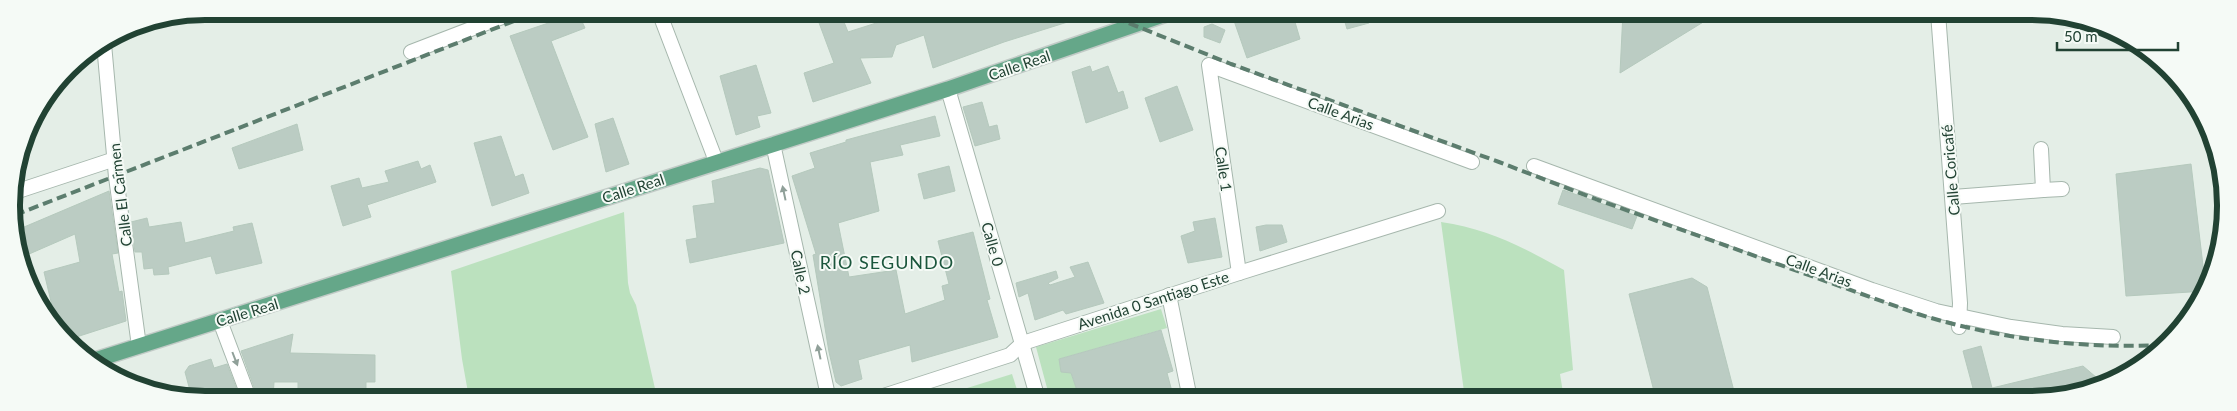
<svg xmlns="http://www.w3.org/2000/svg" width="2237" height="411" font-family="Lato,sans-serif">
<rect width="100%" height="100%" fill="#e4eee7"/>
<g fill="#bbe1be">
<path d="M624,212L628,283L630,293L636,305L656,393L651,398H469L462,359L451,271Z"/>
<path d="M1441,222C1489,229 1522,247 1564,270L1573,370L1560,374L1564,399H1465Z"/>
<path d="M1161,309L1167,328L1059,359L1071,373L1080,399H1050L1036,347Z"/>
<path d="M1012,374L1020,399H932Z"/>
</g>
<g fill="#bbccc3" stroke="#b5c9bd">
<path d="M815,12H840L848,32L892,18L890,12H1090V15L1004,42L933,68L924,35L896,45L892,57L860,58L871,83L813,102L804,73L834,63Z"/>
<path d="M1241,12H1292L1300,39L1247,58L1232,15Z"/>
<path d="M1342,12H1365L1369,23L1347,29Z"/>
<path d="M1623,12L1718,13L1620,73Z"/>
<path d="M578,13L585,28L551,41L588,137L553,150L510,36Z"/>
<path d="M1212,24L1225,30L1220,43L1204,37V27Z"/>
<path d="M756,65L771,113L757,116L760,127L736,135L720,76Z"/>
<path d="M1090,66L1092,72L1108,66L1118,93L1123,91L1128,108L1086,123L1072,72Z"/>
<path d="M1177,86L1193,130L1160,142L1145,98Z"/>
<path d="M982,102L989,127L997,125L1000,139L975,146L963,107Z"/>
<path d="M935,116L940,136L900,145L903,155L870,162L879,211L838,223L849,277L896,270L905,314L945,300L942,286L949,284L938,241L973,232L990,299L987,300L998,337L912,362L910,345L858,360L862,379L841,386L836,382L829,352L813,255L816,254L792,176L815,168L810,153L846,142V140Z"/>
<path d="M613,118L629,164L606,172L595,124Z"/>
<path d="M297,124L303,150L239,169L232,148Z"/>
<path d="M501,136L515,177L523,174L529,193L492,206L474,143Z"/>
<path d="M418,161L421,169L430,165L436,182L367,205L371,217L343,226L331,186L359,178L362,188L389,182L385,171Z"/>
<path d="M2191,164L2206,291L2126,296L2116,174Z"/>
<path d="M949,166L955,191L924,199L918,174Z"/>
<path d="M760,168L768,170L784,243L690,263L686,240L697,238L693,206L715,203L712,181Z"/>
<path d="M1563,190L1637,216L1632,229L1558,204Z"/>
<path d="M109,191L118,253L112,254L119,292L122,291L126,321L67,340L58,331L44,272L80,262L75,234L20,258L17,230Z"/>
<path d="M147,218L149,227L181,222L185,243L234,231L233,227L252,223L262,263L216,274L211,256L168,267L169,274L154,275L153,268L144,269L142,252H135L131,222Z"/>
<path d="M1215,218L1222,257L1188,263L1181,236L1195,231L1193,222Z"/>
<path d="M1266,225H1282L1287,242L1260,251L1256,227Z"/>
<path d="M1088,262L1104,303L1066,314L1063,310L1035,320L1028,293L1019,297L1016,283L1056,271L1058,278L1048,283L1050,285L1075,277L1070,267Z"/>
<path d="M1692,278L1707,287L1736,399H1656L1629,294Z"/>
<path d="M1161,330L1173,371L1167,373L1174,399H1080L1071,373L1061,372L1059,359Z"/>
<path d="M293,334L290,353L375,355V382H366V398H298V382H274L273,398H258L241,351Z"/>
<path d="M1981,346L1992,388L2083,366L2097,378L2020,399H1966L1965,394L1974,392L1963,351Z"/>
<path d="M211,359L214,368L227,364L240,398H192L185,372L189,366Z"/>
</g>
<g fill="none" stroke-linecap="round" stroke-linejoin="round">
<defs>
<g id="minor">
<path d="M659,12L716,161"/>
<path d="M1938,13L1960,303L1959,327"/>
<path d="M104,44L116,177L139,346"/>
<path d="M411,52L515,12"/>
<path d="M948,89L1038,399"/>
<path d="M773,144L827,391L832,399"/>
<path d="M1534,166L1872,290L1936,311L2011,327L2062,334L2113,337"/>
<path d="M2043,190L2062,189"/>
<path d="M12,193L115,159"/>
<path d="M1953,197L2043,190L2041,149"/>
<path d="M1239,273L1209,65L1472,162"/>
<path d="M1169,295L1190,399"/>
<path d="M220,321L249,398"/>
<path d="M874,399L1010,355L1023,343L1239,273L1438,211"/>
</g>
<path id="primary" d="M92,361L948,89L1172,12"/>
</defs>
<use href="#minor" stroke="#a6b7ad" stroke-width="16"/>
<use href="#primary" stroke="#c1cac6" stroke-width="18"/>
<use href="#minor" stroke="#fff" stroke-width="14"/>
<use href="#primary" stroke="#65a789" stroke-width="15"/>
<g stroke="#5c7d6e" stroke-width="4" stroke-dasharray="10 5" stroke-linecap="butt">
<path d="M1101,12L1231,64L1499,162L1598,200L1918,314C1998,339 2081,349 2165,345"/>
<path d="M15,215L537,12"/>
</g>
</g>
<defs><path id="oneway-solid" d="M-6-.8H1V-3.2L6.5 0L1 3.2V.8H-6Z" transform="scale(1.25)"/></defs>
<g fill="#90a099">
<use href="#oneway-solid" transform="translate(784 193) rotate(-102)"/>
<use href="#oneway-solid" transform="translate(819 352) rotate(-102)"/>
<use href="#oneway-solid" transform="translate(235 359) rotate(69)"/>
</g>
<g text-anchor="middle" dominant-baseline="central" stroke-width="4" stroke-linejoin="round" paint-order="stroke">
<g font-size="15" fill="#214233" stroke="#f5faf6">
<text transform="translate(1019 65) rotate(-19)">Calle Real</text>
<text transform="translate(1341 113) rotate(20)">Calle Arias</text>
<text transform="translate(1224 169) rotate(82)">Calle 1</text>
<text transform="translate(1950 170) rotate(-95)">Calle Coricafé</text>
<text transform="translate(633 188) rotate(-18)">Calle Real</text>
<text transform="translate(120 195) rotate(-97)">Calle El Carmen</text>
<text transform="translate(993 244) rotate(74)">Calle 0</text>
<text transform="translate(1819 270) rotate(20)">Calle Arias</text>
<text transform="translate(801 272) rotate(78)">Calle 2</text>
<text transform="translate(1153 300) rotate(-18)">Avenida 0 Santiago Este</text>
<text transform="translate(247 312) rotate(-17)">Calle Real</text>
</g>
<g font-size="18" letter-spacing="1" fill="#1b563c" stroke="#f5faf6">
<text x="887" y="262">RÍO SEGUNDO</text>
</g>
</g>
<path d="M0 0H2237V411H0ZM205 20H2032A185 185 0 0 1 2217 205V206A185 185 0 0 1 2032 391H205A185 185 0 0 1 20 206V205A185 185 0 0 1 205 20Z" fill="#f5faf6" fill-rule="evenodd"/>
<path fill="none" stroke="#214233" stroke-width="6" d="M205 20H2032A185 185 0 0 1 2217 205V206A185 185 0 0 1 2032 391H205A185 185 0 0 1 20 206V205A185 185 0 0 1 205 20Z"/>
<path d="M2057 42v8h121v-8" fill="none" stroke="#214233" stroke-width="2.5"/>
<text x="2064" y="42" font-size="15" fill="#214233" stroke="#f5faf6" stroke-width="4" paint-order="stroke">50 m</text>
</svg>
